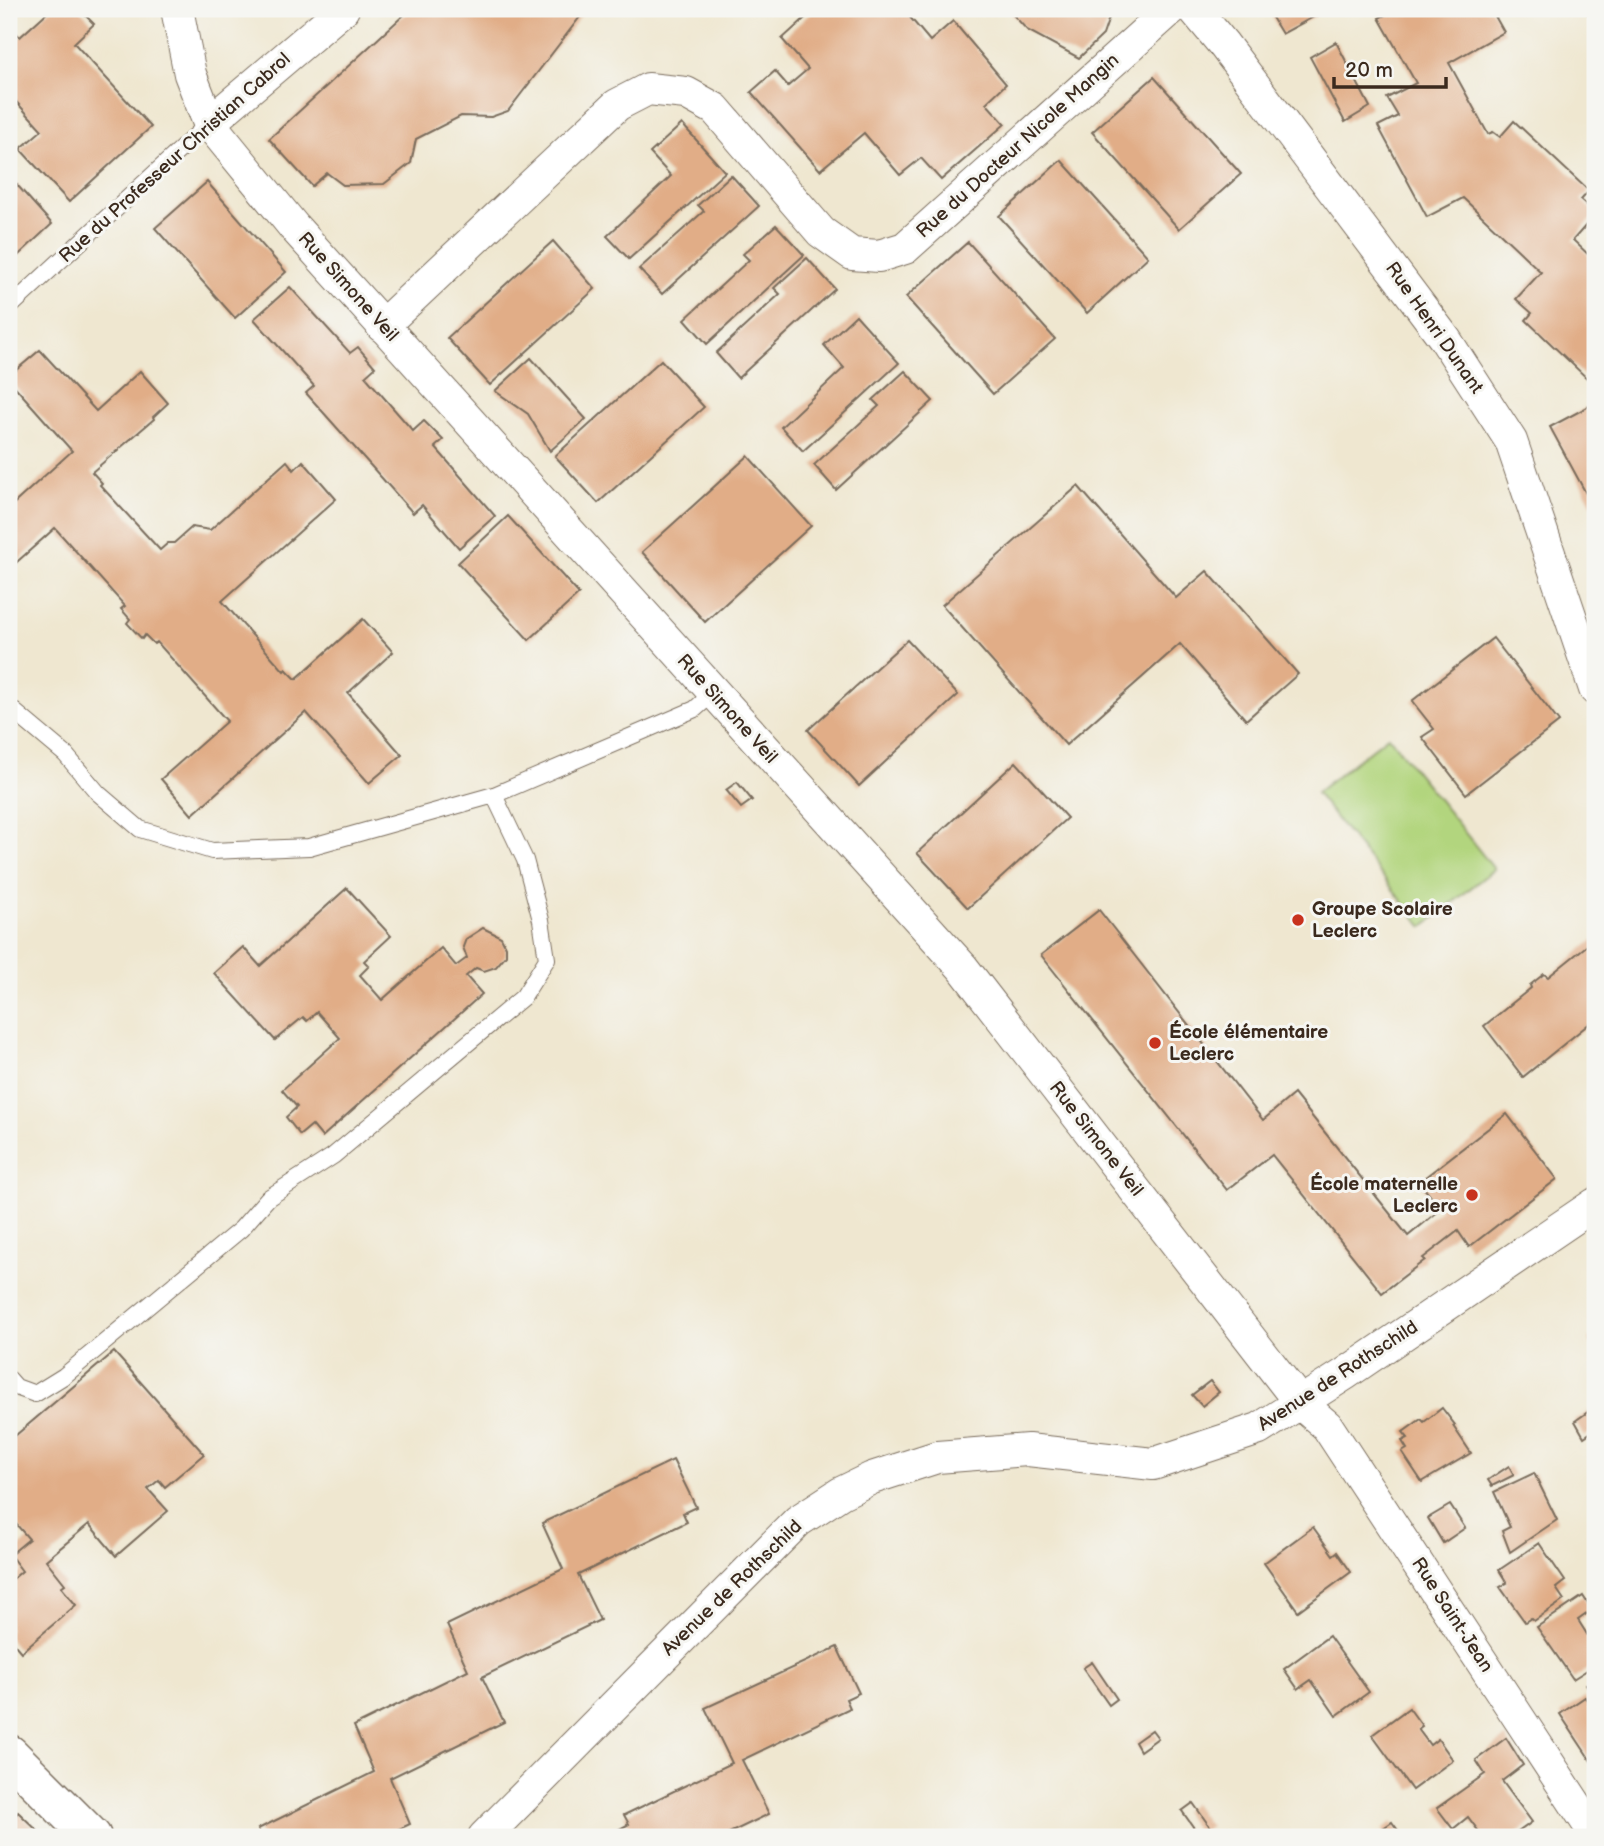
<svg xmlns="http://www.w3.org/2000/svg" width="1604" height="1846" font-family="'Balsamiq Sans',sans-serif">
<rect width="100%" height="100%" fill="#f6f6f2"/>
<filter id="ink" filterUnits="userSpaceOnUse"><feTurbulence type="fractalNoise" baseFrequency=".0143" numOctaves="2"/><feDisplacementMap in="SourceGraphic" scale="14" xChannelSelector="R" yChannelSelector="G"/><feConvolveMatrix kernelMatrix="1 2 1 2 8 2 1 2 1" color-interpolation-filters="sRGB"/></filter>
<filter id="wash" filterUnits="userSpaceOnUse"><feTurbulence type="fractalNoise" baseFrequency=".00686" numOctaves="4" result="noise"/><feDisplacementMap in="SourceGraphic" scale="28" xChannelSelector="R" yChannelSelector="G"/><feGaussianBlur stdDeviation="1.57" result="paint"/><feColorMatrix in="noise" values="0 0 0 0 0 0 0 0 0 0 0 0 0 0 0 0 0 1.4 0 .05"/><feComposite in="paint" operator="in"/></filter>
<g filter="url(#wash)">
<rect width="100%" height="100%" fill="#efe7d0"/>
<path fill="#b2d57e" stroke="#76804e" stroke-width="2" d="M1388,736L1494,869L1423,927L1316,793Z"/>
<g id="blocks">
<g fill="#e1ad87">
<path d="M51,9H79L94,24L74,43L151,127L69,202L20,149L42,130L9,94V26L20,37Z"/>
<path d="M402,9H586L508,111L491,117L461,116L416,139L411,163L384,184L343,185L327,173L312,186L269,139L406,13Z"/>
<path d="M815,9H903L930,41L953,21L1006,84L986,103L1005,124L941,180L921,158L900,175L864,133L820,170L751,92L775,71L788,86L808,69L782,39Z"/>
<path d="M1008,9H1112L1103,35L1079,58L1027,30Z"/>
<path d="M1267,9H1328L1282,34Z"/>
<path d="M1396,9H1491L1504,32L1449,63L1488,134L1493,132L1500,137L1514,121L1589,191L1581,200L1595,212V215L1573,240L1595,261V386L1526,320L1532,313L1516,299L1541,272L1463,198L1427,217L1378,126L1398,116L1387,98L1416,83L1379,18Z"/>
<path d="M1584,9H1595V23Z"/>
<path d="M1336,42L1370,107L1345,122L1310,57Z"/>
<path d="M1154,77L1241,174L1179,229L1092,132Z"/>
<path d="M682,124L725,172L629,259L607,236L671,176L650,153Z"/>
<path d="M1061,160L1148,257L1087,313L999,216Z"/>
<path d="M731,175L759,206L662,294L639,269L704,211L698,205Z"/>
<path d="M9,176L52,224L9,264Z"/>
<path d="M207,182L286,272L235,318L155,228Z"/>
<path d="M776,225L804,255L707,344L685,319L749,260L743,254Z"/>
<path d="M553,241L595,289L490,385L447,338Z"/>
<path d="M968,242L1055,339L993,394L906,297Z"/>
<path d="M807,258L835,289L738,378L716,353L780,294L774,288Z"/>
<path d="M290,287L350,353L358,347L375,367L365,376L413,431L424,421L443,440L435,447L495,516L459,548L422,505L413,513L306,393L314,386L254,319Z"/>
<path d="M856,315L899,363L803,451L781,427L844,368L824,345Z"/>
<path d="M40,350L96,411L140,371L168,403L153,417L154,419L92,472L102,483L100,485L160,550L168,543H174L192,527L210,530L287,461L294,470L303,461L336,499L222,601L284,671L286,669L296,679L363,619L393,652L348,693L402,755L369,783L306,712L192,815L161,779L227,721L157,642L154,644L145,635L142,639L127,623L130,619L121,609L125,606L55,528L9,569V508L72,451L9,380V376Z"/>
<path d="M531,358L586,419L550,451L528,414L495,391Z"/>
<path d="M661,360L704,407L598,503L555,456Z"/>
<path d="M905,371L933,401L836,490L814,465L879,406L873,400Z"/>
<path d="M1595,403V510L1550,427Z"/>
<path d="M748,456L811,526L705,622L642,552Z"/>
<path d="M1078,486L1176,598L1207,571L1298,674L1246,720L1180,644L1066,745L942,605Z"/>
<path d="M508,516L579,594L529,640L458,563Z"/>
<path d="M1493,638L1559,722L1466,794L1422,737L1434,729L1412,701Z"/>
<path d="M907,640L958,695L859,786L808,730Z"/>
<path d="M1016,762L1067,818L968,908L917,853Z"/>
<path d="M737,782L752,800L741,808L726,790Z"/>
<path d="M347,888L391,936L364,961L369,966L360,975L382,1000L441,948L456,966L467,958L463,947L466,939L483,928L501,937L506,947V955L496,967L484,971L476,968L466,976L482,994L322,1137L312,1125L300,1135L286,1117L297,1107L282,1090L340,1038L317,1012L307,1021L303,1017L275,1040L214,973L243,947L260,966Z"/>
<path d="M1099,910L1263,1120L1294,1094L1408,1236L1441,1209L1419,1182L1507,1114L1557,1179L1469,1247L1458,1231L1423,1258L1425,1260L1382,1293L1272,1155L1227,1190L1041,955Z"/>
<path d="M1595,939V1019L1523,1077L1484,1026L1531,988L1530,985L1544,974L1548,977Z"/>
<path d="M1595,1335V1352L1589,1338Z"/>
<path d="M114,1352L204,1454L165,1487L159,1480L148,1489L168,1511L116,1556L89,1524L46,1560L65,1584L61,1587L76,1605L21,1652L9,1638V1582L22,1571L10,1555L29,1539L9,1516V1441Z"/>
<path d="M1210,1381L1219,1392L1202,1406L1192,1395Z"/>
<path d="M1595,1407V1435L1593,1431L1584,1437L1575,1421Z"/>
<path d="M1442,1408L1455,1425L1453,1426L1471,1453L1422,1482L1402,1452L1407,1449L1402,1441L1408,1438L1403,1432L1421,1419L1424,1422Z"/>
<path d="M673,1460L696,1507L683,1513L687,1522L578,1575L600,1620L482,1677L504,1722L390,1778L410,1824L382,1837H262L258,1829L374,1772L354,1726L468,1670L447,1625L563,1569L542,1523Z"/>
<path d="M1509,1466L1514,1475L1492,1486L1488,1480Z"/>
<path d="M1534,1473L1557,1520L1510,1552L1502,1531L1510,1527L1494,1492Z"/>
<path d="M1450,1505L1465,1528L1443,1543L1428,1518Z"/>
<path d="M1313,1527L1333,1555L1337,1552L1351,1572L1298,1611L1264,1563Z"/>
<path d="M1539,1543L1565,1581L1556,1588L1564,1600L1534,1621L1531,1618L1525,1622L1500,1587L1507,1583L1499,1570Z"/>
<path d="M1583,1596L1592,1610L1578,1620L1595,1647V1665L1573,1679L1537,1627Z"/>
<path d="M1329,1636L1369,1692L1336,1716L1311,1680L1298,1689L1284,1669Z"/>
<path d="M837,1647L859,1693L846,1699L850,1708L742,1760L769,1814L721,1837H619L616,1831L629,1824L624,1815L732,1763L705,1708Z"/>
<path d="M1092,1662L1117,1699L1109,1705L1083,1668Z"/>
<path d="M1595,1678V1694L1593,1695L1586,1684Z"/>
<path d="M1585,1697L1595,1712V1767L1560,1714Z"/>
<path d="M1409,1708L1422,1726L1418,1729L1430,1745L1438,1739L1453,1760L1412,1790L1372,1735Z"/>
<path d="M1152,1730L1158,1738L1140,1751L1135,1742Z"/>
<path d="M1506,1738L1523,1765L1502,1781L1532,1822L1511,1837H1483L1468,1817L1453,1829L1437,1808L1485,1774L1476,1760Z"/>
<path d="M1193,1803L1210,1827L1199,1835L1182,1811Z"/>
<path d="M18,1812L44,1837H9V1822Z"/>
<path d="M1392,1822L1403,1837H1388L1382,1829Z"/>
</g>
</g>
</g>
<g filter="url(#ink)">
<use href="#blocks" fill-opacity="0" stroke="#7a6c5c" stroke-width="2"/>
<g fill="none" stroke-linecap="round" stroke-linejoin="round">
<defs>
<g id="service">
<path d="M9,308L209,123"/>
<path d="M9,707L65,754L98,793L140,829L212,851L309,847L494,795L695,709L713,693"/>
<path d="M9,1379L16,1387L35,1394L64,1376L241,1229L268,1198L333,1156L523,997L547,959L541,920L525,860L494,795"/>
</g>
<g id="minor">
<path d="M177,9L190,74L209,123L294,227L963,968L1301,1404L1327,1426L1595,1834"/>
<path d="M1194,9L1224,45L1445,339L1511,441L1595,689"/>
<path d="M209,123L343,9"/>
<path d="M382,326L617,105L648,89L686,93L715,109L821,232L852,254L879,256L905,248L1171,9"/>
<path d="M484,1837L798,1521L841,1493L872,1478L937,1457L1028,1450L1153,1464L1259,1429L1345,1374L1595,1204"/>
</g>
<path id="secondary" d="M9,1754L92,1837"/>
</defs>
<use href="#service" stroke="#7a6c5c" stroke-width="18"/>
<use href="#minor" stroke="#7a6c5c" stroke-width="34"/>
<use href="#secondary" stroke="#7a6c5c" stroke-width="41"/>
<use href="#service" stroke="#fff" stroke-width="16"/>
<use href="#minor" stroke="#fff" stroke-width="32"/>
<use href="#secondary" stroke="#fff" stroke-width="38"/>
</g>
</g>
<g fill="#c8321e" stroke="#f6f6f2" stroke-width="2.5">
<circle cx="1298" cy="920" r="7"/>
<circle cx="1155" cy="1043" r="7"/>
<circle cx="1472" cy="1195" r="7"/>
</g>
<g text-anchor="middle" dominant-baseline="central" stroke-width="6" stroke-linejoin="round" paint-order="stroke">
<g font-size="19" fill="#3b2a1e" stroke="#f6f6f2">
<text transform="translate(1018 146) rotate(-42)">Rue du Docteur Nicole Mangin</text>
<text transform="translate(175 158) rotate(-42)">Rue du Professeur Christian Cabrol</text>
<text transform="translate(348 287) rotate(48)">Rue Simone Veil</text>
<text transform="translate(1434 328) rotate(55)">Rue Henri Dunant</text>
<text transform="translate(727 709) rotate(48)">Rue Simone Veil</text>
<text transform="translate(1096 1139) rotate(52)">Rue Simone Veil</text>
<text transform="translate(1338 1376) rotate(-33)">Avenue de Rothschild</text>
<text transform="translate(732 1588) rotate(-44)">Avenue de Rothschild</text>
<text transform="translate(1452 1615) rotate(57)">Rue Saint-Jean</text>
</g>
<g font-size="19" font-weight="bold" fill="#3b2a1e" stroke="#f6f6f2" text-anchor="start">
<text x="1312" y="909">Groupe Scolaire<tspan x="1312" dy="22">Leclerc</tspan></text>
<text x="1169" y="1032">École élémentaire<tspan x="1169" dy="22">Leclerc</tspan></text>
<text x="1458" y="1184" text-anchor="end">École maternelle<tspan x="1458" dy="22">Leclerc</tspan></text>
</g>
</g>
<rect width="1604" height="1846" fill="none" stroke="#f6f6f2" stroke-width="35"/>
<path d="M1334 77v10h112v-10" fill="none" stroke="#3b2a1e" stroke-width="3.5"/>
<text x="1345" y="77" font-size="21" fill="#3b2a1e" stroke="#f6f6f2" stroke-width="5" paint-order="stroke">20 m</text>
</svg>
